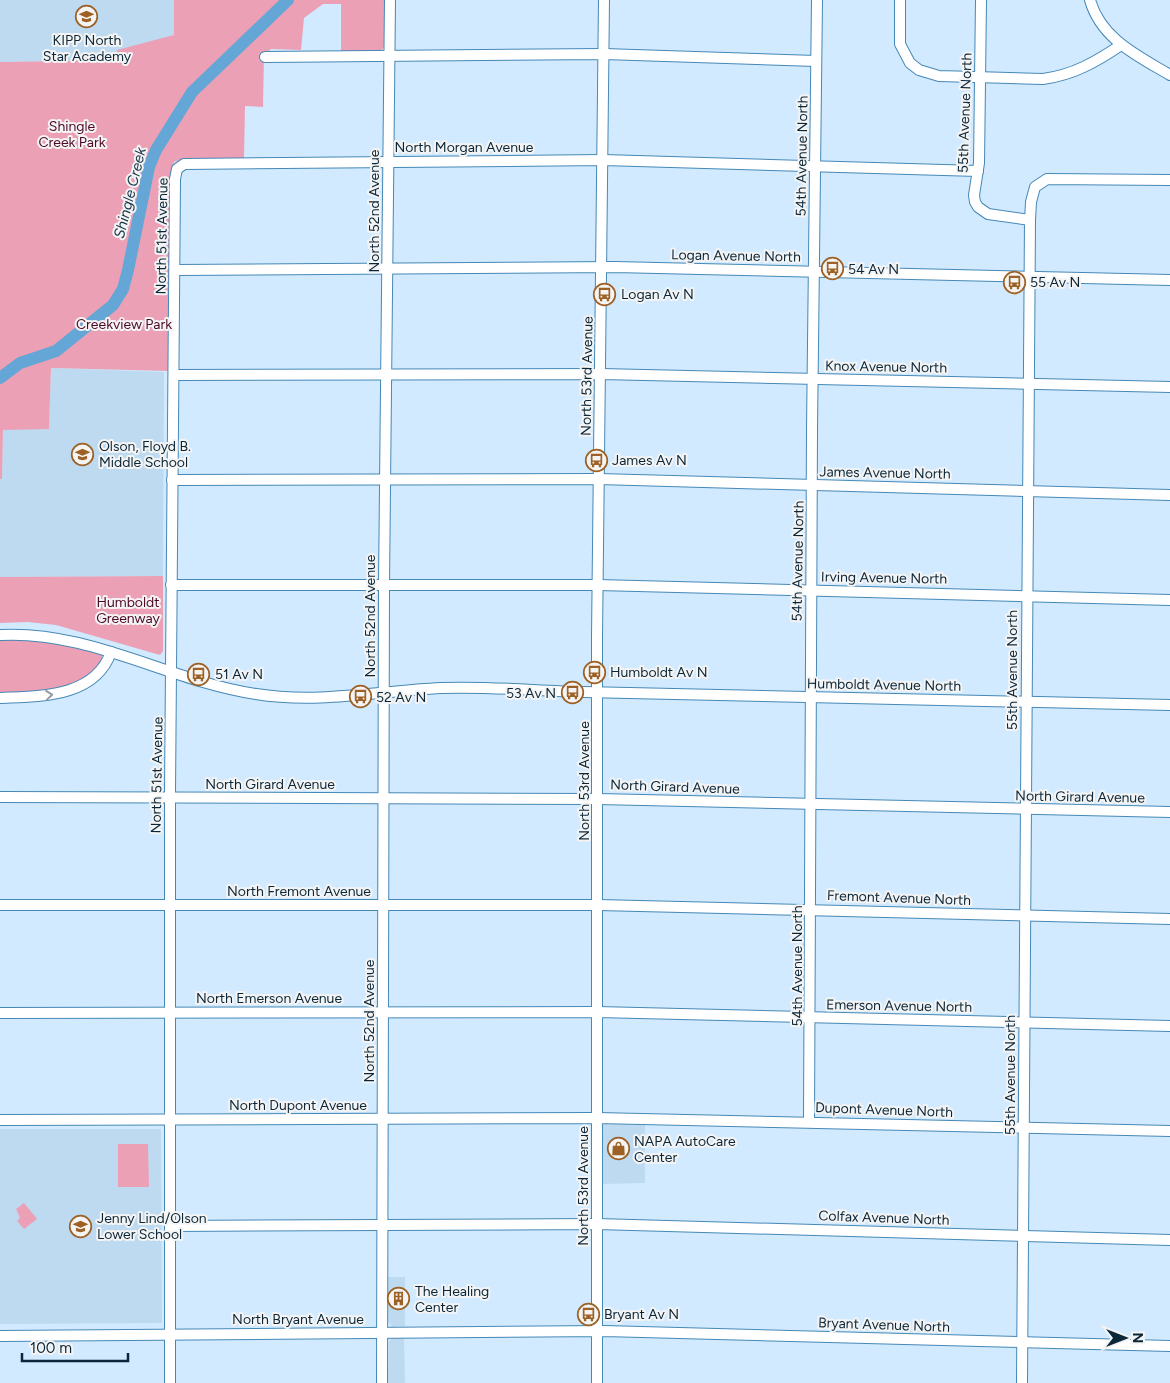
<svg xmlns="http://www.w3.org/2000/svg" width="1170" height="1383" font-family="Figtree,sans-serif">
<rect width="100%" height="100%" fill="#d1eaff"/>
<g fill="#bddaf0">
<path d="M0,0H174V35L116,60L0,62Z"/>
<path d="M51,368L164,372L163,576L0,577V479H2L3,429H49Z"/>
<path d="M606,1123H645V1183L600,1184L602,1125Z"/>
<path d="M0,1129H161L162,1323L0,1324Z"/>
<path d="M388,1277H405V1326L392,1327L388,1321Z"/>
<path d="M393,1338H404L405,1383H388L389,1341Z"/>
</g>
<g fill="#eca0b5">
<path d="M174,0H386L384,47L381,51L341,52V4H323L304,18L301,50L271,49L264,55L263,107L245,106L244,158H187L174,162L171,174L169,371L51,368L49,429L3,430L2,479H0V62L116,60L117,50L174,35Z"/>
<path d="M163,576V651L160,655L56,625L28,622L0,623V577Z"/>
<path d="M0,638H40L102,653V661L81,682L55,691L0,694Z"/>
<path d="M118,1144H148L149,1187H118Z"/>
<path d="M24,1203L37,1219L24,1229L17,1221L20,1218L16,1209Z"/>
</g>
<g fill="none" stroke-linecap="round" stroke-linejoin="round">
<path stroke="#64a6d5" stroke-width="12" d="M0,378L20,363L56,351L113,305L123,289L128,270L149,167L156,150L192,92L288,0"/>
<defs>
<g id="minor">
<path d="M900,0V44L910,63L919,70L939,76L1043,79C1073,75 1096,62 1121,45"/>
<path d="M981,0L979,163L974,195L975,202L978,207L988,214L1030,220L1022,1383"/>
<path d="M1090,0C1101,39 1138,56 1170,75"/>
<path d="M265,57L604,54L816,61"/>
<path d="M1030,220L1031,202L1035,187L1047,179L1170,180"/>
<path d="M176,270L615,267L1170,280"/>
<path d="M174,375L601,374L1170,387"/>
<path d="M172,480L599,479L1170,495"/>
<path d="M171,585H598L1170,600"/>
<path d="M0,635C90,630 169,681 256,694C318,704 379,691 441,688C489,686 537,691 584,692L1170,705"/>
<path d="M0,698C39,696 95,698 111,652"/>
<path d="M0,797L598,799L1170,812"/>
<path d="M0,905H598L1170,919"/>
<path d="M0,1013L597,1012L1170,1026"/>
<path d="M0,1120L597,1118L1170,1131"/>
<path d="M809,1122L812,430L817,0"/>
<path d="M170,1226L597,1224L1170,1240"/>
<path d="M0,1336L604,1331L1170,1346"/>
<path d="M170,1383V792L175,179L177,169L184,164L603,160L978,171"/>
<path d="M382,1383L384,585L390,0"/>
<path d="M597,1383V638L604,0"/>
</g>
</defs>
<use href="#minor" stroke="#4688b6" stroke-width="12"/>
<use href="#minor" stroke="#fff" stroke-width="10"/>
</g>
<defs><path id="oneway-chevron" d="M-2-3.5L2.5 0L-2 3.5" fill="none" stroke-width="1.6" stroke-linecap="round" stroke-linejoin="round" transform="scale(1.25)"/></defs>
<use stroke="#919da5" href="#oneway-chevron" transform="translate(49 695) rotate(-6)"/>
<defs>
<symbol id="school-ring" viewBox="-11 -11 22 22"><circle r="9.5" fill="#f4f4f4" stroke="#9e6125" stroke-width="1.5"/><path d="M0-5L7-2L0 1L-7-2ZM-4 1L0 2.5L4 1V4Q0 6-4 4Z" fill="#9e6125"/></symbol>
<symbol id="bus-ring" viewBox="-11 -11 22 22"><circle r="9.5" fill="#f4f4f4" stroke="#9e6125" stroke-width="1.5"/><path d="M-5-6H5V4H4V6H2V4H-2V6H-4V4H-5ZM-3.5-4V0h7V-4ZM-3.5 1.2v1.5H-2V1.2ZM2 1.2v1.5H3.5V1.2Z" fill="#9e6125"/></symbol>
<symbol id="shop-ring" viewBox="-11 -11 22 22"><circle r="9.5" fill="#f4f4f4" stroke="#9e6125" stroke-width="1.5"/><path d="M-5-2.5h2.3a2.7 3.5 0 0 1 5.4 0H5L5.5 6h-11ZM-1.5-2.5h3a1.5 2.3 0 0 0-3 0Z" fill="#9e6125"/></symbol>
<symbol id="building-ring" viewBox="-11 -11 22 22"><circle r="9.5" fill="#f4f4f4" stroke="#9e6125" stroke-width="1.5"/><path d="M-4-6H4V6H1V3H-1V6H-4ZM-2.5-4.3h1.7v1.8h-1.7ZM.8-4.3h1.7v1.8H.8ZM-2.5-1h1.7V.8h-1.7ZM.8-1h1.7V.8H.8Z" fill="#9e6125"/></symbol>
</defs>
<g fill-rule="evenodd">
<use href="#school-ring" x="74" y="4" width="25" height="25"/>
<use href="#bus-ring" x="820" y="256" width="25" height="25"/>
<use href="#bus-ring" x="1002" y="270" width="25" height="25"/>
<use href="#bus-ring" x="592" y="282" width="25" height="25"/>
<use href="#school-ring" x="70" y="442" width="25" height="25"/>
<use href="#bus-ring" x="584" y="448" width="25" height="25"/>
<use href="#bus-ring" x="582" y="660" width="25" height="25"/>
<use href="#bus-ring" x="186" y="662" width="25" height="25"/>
<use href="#bus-ring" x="560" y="680" width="25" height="25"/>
<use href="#bus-ring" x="348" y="684" width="25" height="25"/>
<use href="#shop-ring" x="606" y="1136" width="25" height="25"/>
<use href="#school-ring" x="68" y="1214" width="25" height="25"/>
<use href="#building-ring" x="386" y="1286" width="25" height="25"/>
<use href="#bus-ring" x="576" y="1302" width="25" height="25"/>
</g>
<g text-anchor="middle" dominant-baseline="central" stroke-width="4" stroke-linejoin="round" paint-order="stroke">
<g font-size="14" fill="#0a2638" stroke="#f4f4f4" text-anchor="start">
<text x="87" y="40" text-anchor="middle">KIPP North<tspan x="87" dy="16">Star Academy</tspan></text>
<text x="848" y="269">54 Av N</text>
<text x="1030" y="282">55 Av N</text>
<text x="621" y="294">Logan Av N</text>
<text x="99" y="446">Olson, Floyd B.<tspan x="99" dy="16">Middle School</tspan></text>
<text x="612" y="460">James Av N</text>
<text x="610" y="672">Humboldt Av N</text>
<text x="215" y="674">51 Av N</text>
<text x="556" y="693" text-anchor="end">53 Av N</text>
<text x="376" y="697">52 Av N</text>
<text x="634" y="1141">NAPA AutoCare<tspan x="634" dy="16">Center</tspan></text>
<text x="97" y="1218">Jenny Lind/Olson<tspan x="97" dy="16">Lower School</tspan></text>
<text x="415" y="1291">The Healing<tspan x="415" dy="16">Center</tspan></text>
<text x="604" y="1314">Bryant Av N</text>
</g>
<g font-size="14" fill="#0a2638" stroke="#f4f4f4">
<text transform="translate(965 113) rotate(-88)">55th Avenue North</text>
<text x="464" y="147">North Morgan Avenue</text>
<text transform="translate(802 156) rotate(-89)">54th Avenue North</text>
<text transform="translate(374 211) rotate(-90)">North 52nd Avenue</text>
<text transform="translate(162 236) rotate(-89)">North 51st Avenue</text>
<text transform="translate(736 256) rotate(1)">Logan Avenue North</text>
<text transform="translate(886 367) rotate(1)">Knox Avenue North</text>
<text transform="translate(587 376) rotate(-89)">North 53rd Avenue</text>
<text transform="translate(885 473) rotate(1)">James Avenue North</text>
<text transform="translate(798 561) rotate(-89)">54th Avenue North</text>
<text transform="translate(884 578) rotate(1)">Irving Avenue North</text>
<text transform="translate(370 616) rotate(-90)">North 52nd Avenue</text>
<text transform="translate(1012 670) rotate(-90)">55th Avenue North</text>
<text transform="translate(884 685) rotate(1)">Humboldt Avenue North</text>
<text transform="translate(157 775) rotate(-89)">North 51st Avenue</text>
<text transform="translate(584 781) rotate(-90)">North 53rd Avenue</text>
<text x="270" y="784">North Girard Avenue</text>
<text transform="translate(675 787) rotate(2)">North Girard Avenue</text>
<text transform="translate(1080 797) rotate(1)">North Girard Avenue</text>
<text x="299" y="891">North Fremont Avenue</text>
<text transform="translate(899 898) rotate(2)">Fremont Avenue North</text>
<text transform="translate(797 966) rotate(-90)">54th Avenue North</text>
<text x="269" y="998">North Emerson Avenue</text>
<text transform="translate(899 1006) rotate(1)">Emerson Avenue North</text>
<text transform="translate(369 1021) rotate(-90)">North 52nd Avenue</text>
<text transform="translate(1010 1075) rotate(-90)">55th Avenue North</text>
<text x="298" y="1105">North Dupont Avenue</text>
<text transform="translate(884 1110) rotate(2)">Dupont Avenue North</text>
<text transform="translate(583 1186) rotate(-90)">North 53rd Avenue</text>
<text transform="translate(884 1218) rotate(2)">Colfax Avenue North</text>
<text x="298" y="1319">North Bryant Avenue</text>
<text transform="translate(884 1325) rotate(2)">Bryant Avenue North</text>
</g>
<g font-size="14" fill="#4e0926" stroke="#f4f4f4">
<text x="72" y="126">Shingle<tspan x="72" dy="16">Creek Park</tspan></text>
<text x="124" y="324">Creekview Park</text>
<text x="128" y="602">Humboldt<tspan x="128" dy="16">Greenway</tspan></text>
</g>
<g font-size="15" font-style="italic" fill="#163448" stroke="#f4f4f4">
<text transform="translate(130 193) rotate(-76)">Shingle Creek</text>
</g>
</g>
<g transform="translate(1125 1338) rotate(90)" stroke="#f4f4f4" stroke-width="4" paint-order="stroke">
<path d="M0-4L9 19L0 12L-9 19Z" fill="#0a2638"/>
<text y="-8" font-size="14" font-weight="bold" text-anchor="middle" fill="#0a2638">N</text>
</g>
<path d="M22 1353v8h106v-8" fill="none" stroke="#0a2638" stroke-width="2.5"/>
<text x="30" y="1353" font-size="15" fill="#0a2638" stroke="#f4f4f4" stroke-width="4" paint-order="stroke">100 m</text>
</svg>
